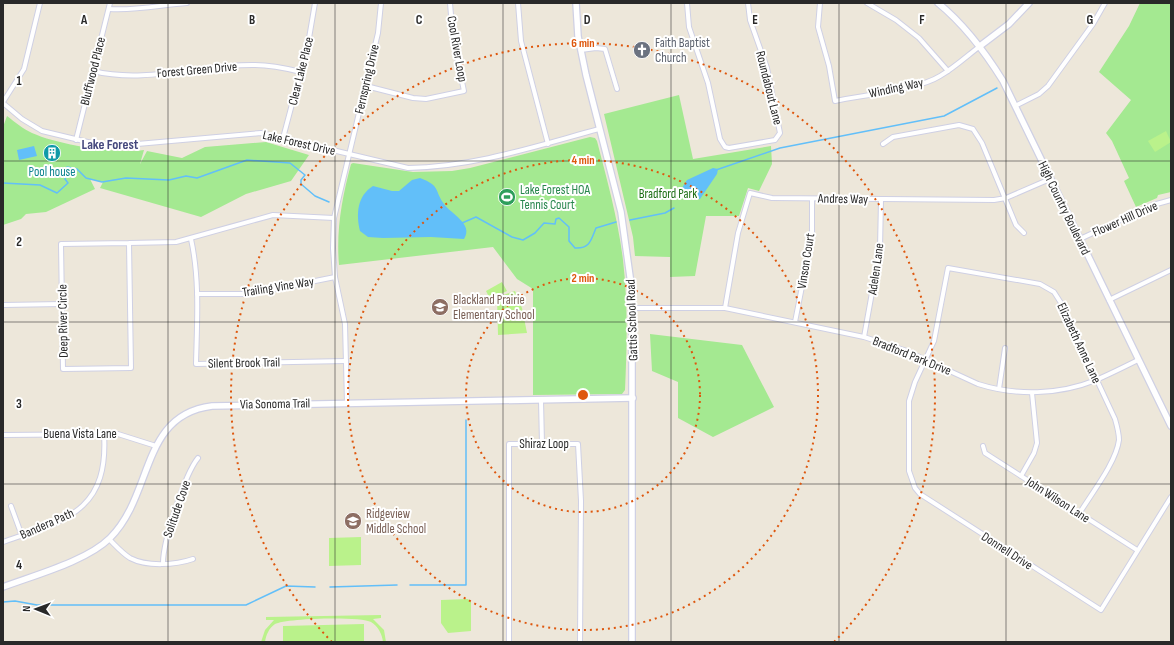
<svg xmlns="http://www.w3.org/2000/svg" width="1174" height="645" font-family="'Sofia Sans Condensed',sans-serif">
<rect width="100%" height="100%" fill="#ede7da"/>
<g fill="#a4e991">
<path d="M1140,3H1171V192L1158,195L1157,198L1136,207L1124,181L1129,178L1112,141L1106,133L1131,100L1099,72L1129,26Z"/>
<path d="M679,95L693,159L771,146L772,164L759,191L748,188L739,216H706L695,276L670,277V257L635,256L633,237L604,114Z"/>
<path d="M7,116C15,122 23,129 32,133C59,145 115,154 144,150L140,164L147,151L182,158L205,147L266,142L309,155L291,181L246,194L201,217L100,188L103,182L90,179L95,189L46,212L26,214L21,219L3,225V127Z"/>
<path d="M590,137L595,138L597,141C607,180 618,219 623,260C628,303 627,347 625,390L622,394L533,395V289L517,279L493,247L339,265C336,230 342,198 351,164L353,163L413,172L452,171L470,168Z"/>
<path d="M650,334L742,345L774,407L713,437L678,418V382L652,371Z"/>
</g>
<g fill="#baf28b">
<path d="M1166,131L1171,142L1155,152L1148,141Z"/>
<path d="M515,192L516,199L499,202L497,195Z"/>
<path d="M502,282L507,291L490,299L486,291Z"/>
<path d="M515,291L522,308L527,333L498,335L497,297Z"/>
<path d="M361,537V565L329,566V538Z"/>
<path d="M468,599L471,602V631L448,633L441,623V600Z"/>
<path d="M381,615V618L373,619L384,630L386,642H383C382,634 378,626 371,622C361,616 285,618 275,624C269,628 266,635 265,642H261L265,630L274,620H266V617Z"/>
<path d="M364,624V642H283V626Z"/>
</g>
<g fill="#62bff9">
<path d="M34,146L37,156L19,160L17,150Z"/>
<path d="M713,168L718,169L717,174L700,199H691L693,198L691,196L689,198L684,196L682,188L687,180Z"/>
<path d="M420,178C441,186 434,190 444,204C451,214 474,224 464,239L431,237L383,238L368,237L360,231C356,214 357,196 373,186L392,191H399L412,180Z"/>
</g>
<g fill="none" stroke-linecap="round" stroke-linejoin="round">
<g stroke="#62bff9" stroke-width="1.5">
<path d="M716,170L780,148L944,116L997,88"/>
<path d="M3,183L40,185L57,193L68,183L65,179L67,167L77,169L86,178L102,182L126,178L169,180L186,176L197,178L247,160L290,163L305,175L301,180V184L315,196L329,202"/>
<path d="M630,220L665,213L674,208"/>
<path d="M462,223L476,217L512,237L523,240L535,233L544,223L555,224L556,219L559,218L569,227V241L575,248C590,249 591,240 596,228L616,222"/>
<path d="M410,585H466V420"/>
<path d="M330,587L397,585"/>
<path d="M3,602L15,601L37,605H246L286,586L315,587"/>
</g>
<defs>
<g id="street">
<path d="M518,3L521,41L548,144"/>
<path d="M687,3L689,27L708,83L720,139L725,147L729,148L775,140L780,133L767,68L750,20L748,3"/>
<path d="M820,3L818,27L829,66L835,101C863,95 918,90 940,76C954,68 967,56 980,46"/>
<path d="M867,3L896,20L919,38L948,71"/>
<path d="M109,9C135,11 161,5 187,3"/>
<path d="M581,50L596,48L605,49L617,89"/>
<path d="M93,71C146,84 202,64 255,65C271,65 285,68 301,72"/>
<path d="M366,86L413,98L426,99L464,91L453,39L450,3"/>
<path d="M3,102L24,69L40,3"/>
<path d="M3,103L22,119L42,131L96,144L126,145L261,133L408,168C474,167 536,146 599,129"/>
<path d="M1015,106L1039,94L1048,86L1093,24L1105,3"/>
<path d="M283,138L308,44L315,3"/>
<path d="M76,140L110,3"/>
<path d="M883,144L893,137L959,125L973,129L982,143L1016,225L1024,233"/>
<path d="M191,239C200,280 197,322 196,364L346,361"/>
<path d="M1080,239L1153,205L1171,200"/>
<path d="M129,243L61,244L63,369L131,368L129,243L176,242L273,215L334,218"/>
<path d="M197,294H251L335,277"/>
<path d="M1109,300L1171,270"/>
<path d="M3,305L62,304"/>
<path d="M633,308H725L864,337L904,350L978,384C1016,396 1059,395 1096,380C1110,374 1124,367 1138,360"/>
<path d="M725,308L738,233L750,193L772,198L994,200L1006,198L1050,179"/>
<path d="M795,322L812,236V199"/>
<path d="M864,337L880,248L881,200"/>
<path d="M999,389L1005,348"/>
<path d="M541,400L542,444"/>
<path d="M347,403L345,324L335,277L333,248L334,218L378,33L381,3"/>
<path d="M3,435L118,434L156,446"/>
<path d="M983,446L985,453L1137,550"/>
<path d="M1021,476L1034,453L1037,443L1032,393"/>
<path d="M11,506L22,536"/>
<path d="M1079,514C1091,494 1116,463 1119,440C1119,433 1117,426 1115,419L1061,303L1054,292L1040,284L948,268L934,341L915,382L909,401V471L915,488L920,494L1101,610L1171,497"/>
<path d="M109,539C116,546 122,553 130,558C147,567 176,565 193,559"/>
<path d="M3,542C66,520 109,512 104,433"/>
<path d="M163,563C163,541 185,474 198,458"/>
<path d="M509,642V444H578L581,501L580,642"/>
</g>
<g id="secondary">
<path d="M576,3L578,36L586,75L621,212L632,291V642"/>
<path d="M938,3C965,25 985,52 1003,81L1171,426"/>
<path d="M980,46L1009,24L1029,3"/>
<path d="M3,587C35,575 87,561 110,538C154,494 140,415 212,406L633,398"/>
</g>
</defs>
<use href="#street" stroke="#cfd0e4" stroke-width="6"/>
<use href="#secondary" stroke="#cfd0e4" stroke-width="8"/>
<use href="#street" stroke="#fff" stroke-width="4"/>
<use href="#secondary" stroke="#fff" stroke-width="5.5"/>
</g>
<path fill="none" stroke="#292929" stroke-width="1" stroke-opacity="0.55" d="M168,3V642M335,3V642M503,3V642M671,3V642M839,3V642M1006,3V642M3,161H1171M3,322H1171M3,484H1171"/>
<g fill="none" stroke="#de570d" stroke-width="2" stroke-dasharray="2 4">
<circle cx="583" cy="395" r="117"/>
<circle cx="583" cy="395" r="235"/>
<path d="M332 642A352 352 0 1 1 834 642"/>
</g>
<defs>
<symbol id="church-disc" viewBox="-11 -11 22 22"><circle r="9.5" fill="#6b7280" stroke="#fff"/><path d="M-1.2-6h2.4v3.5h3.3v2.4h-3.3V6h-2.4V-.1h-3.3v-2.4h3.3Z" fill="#fff"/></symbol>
<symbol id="building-disc" viewBox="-11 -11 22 22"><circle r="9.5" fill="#0f9aa8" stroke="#fff"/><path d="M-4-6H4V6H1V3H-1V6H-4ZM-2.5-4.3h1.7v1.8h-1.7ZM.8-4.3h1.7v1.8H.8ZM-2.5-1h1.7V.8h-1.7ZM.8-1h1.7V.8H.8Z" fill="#fff"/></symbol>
<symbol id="stadium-disc" viewBox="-11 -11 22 22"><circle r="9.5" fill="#2e9e5b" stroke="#fff"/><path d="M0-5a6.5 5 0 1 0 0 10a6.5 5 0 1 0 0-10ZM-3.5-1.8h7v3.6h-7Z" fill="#fff"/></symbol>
<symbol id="school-disc" viewBox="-11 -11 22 22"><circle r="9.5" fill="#8d6e63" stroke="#fff"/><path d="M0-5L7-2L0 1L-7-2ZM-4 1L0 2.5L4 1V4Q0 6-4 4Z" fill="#fff"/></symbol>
</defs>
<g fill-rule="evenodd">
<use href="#church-disc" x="632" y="40" width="20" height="20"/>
<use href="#building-disc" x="42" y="143" width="20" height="20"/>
<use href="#stadium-disc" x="497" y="187" width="20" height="20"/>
<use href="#school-disc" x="430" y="297" width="20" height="20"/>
<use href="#school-disc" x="343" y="511" width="20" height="20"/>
</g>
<g text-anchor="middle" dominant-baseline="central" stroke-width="4" stroke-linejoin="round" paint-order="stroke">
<g font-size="13" fill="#5b616d" stroke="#fff" text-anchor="start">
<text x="655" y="43">Faith Baptist<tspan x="655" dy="15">Church</tspan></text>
</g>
<g font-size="13" fill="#292929" stroke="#fff">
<text transform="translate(457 49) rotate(80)">Cool River Loop</text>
<text transform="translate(197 70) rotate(-5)">Forest Green Drive</text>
<text transform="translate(93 71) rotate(-76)">Bluffwood Place</text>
<text transform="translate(301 71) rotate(-76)">Clear Lake Place</text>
<text transform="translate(367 79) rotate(-77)">Fernspring Drive</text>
<text transform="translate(769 88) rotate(76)">Roundabout Lane</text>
<text transform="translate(896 88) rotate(-12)">Winding Way</text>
<text transform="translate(299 143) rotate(13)">Lake Forest Drive</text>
<text transform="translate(843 199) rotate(1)">Andres Way</text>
<text transform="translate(1064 208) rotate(64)">High Country Boulevard</text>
<text transform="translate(1125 219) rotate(-24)">Flower Hill Drive</text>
<text transform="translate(806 261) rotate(-81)">Vinson Court</text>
<text transform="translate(876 269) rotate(-82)">Adelen Lane</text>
<text transform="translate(278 287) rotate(-9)">Trailing Vine Way</text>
<text transform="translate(632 320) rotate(-92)">Gattis School Road</text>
<text transform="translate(63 321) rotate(-91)">Deep River Circle</text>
<text transform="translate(1079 343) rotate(65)">Elizabeth Anne Lane</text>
<text transform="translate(912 356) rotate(22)">Bradford Park Drive</text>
<text transform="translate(244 363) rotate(-1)">Silent Brook Trail</text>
<text transform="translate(275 404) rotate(-1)">Via Sonoma Trail</text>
<text x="80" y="434">Buena Vista Lane</text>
<text x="544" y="444">Shiraz Loop</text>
<text transform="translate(1058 500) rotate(33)">John Wilson Lane</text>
<text transform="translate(177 509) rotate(-71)">Solitude Cove</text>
<text transform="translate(47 524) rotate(-24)">Bandera Path</text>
<text transform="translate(1007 551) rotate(33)">Donnell Drive</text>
</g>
<g font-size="13" fill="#0d838f" stroke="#fff">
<text x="52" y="172">Pool house</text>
</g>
<g font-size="13" fill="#27864d" stroke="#fff" text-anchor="start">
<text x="520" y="190">Lake Forest HOA<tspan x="520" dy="15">Tennis Court</tspan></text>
</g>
<g font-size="13" fill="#1b6d13" stroke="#fff">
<text x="668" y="194">Bradford Park</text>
</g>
<g font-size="13" fill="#785e54" stroke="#fff" text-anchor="start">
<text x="453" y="300">Blackland Prairie<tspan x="453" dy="15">Elementary School</tspan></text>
<text x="366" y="514">Ridgeview<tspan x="366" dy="15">Middle School</tspan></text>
</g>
<g font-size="14" font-weight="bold" fill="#46497e" stroke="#fff">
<text x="110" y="144">Lake Forest</text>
</g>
</g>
<g font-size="13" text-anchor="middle" font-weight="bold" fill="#292929" stroke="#fff" stroke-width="4" stroke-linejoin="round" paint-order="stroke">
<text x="84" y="24">A</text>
<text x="252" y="24">B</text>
<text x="419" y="24">C</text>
<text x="587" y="24">D</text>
<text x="755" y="24">E</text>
<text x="922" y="24">F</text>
<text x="1090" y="24">G</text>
<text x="19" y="85">1</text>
<text x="19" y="246">2</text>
<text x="19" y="408">3</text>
<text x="19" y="569">4</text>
</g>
<circle cx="583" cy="395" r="6" fill="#de570d" stroke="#fff" stroke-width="2"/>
<g font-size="12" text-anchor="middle" font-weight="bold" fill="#de570d" stroke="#fff" stroke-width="4" stroke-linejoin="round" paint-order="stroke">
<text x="583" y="47">6 min</text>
<text x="583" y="164">4 min</text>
<text x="583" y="282">2 min</text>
</g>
<rect width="1174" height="645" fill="none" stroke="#292929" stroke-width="8"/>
<g transform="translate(36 609) rotate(271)" stroke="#ffffff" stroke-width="3" paint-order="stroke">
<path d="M0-3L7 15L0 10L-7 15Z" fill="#292929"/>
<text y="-6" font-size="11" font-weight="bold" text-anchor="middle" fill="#292929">N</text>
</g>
</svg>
